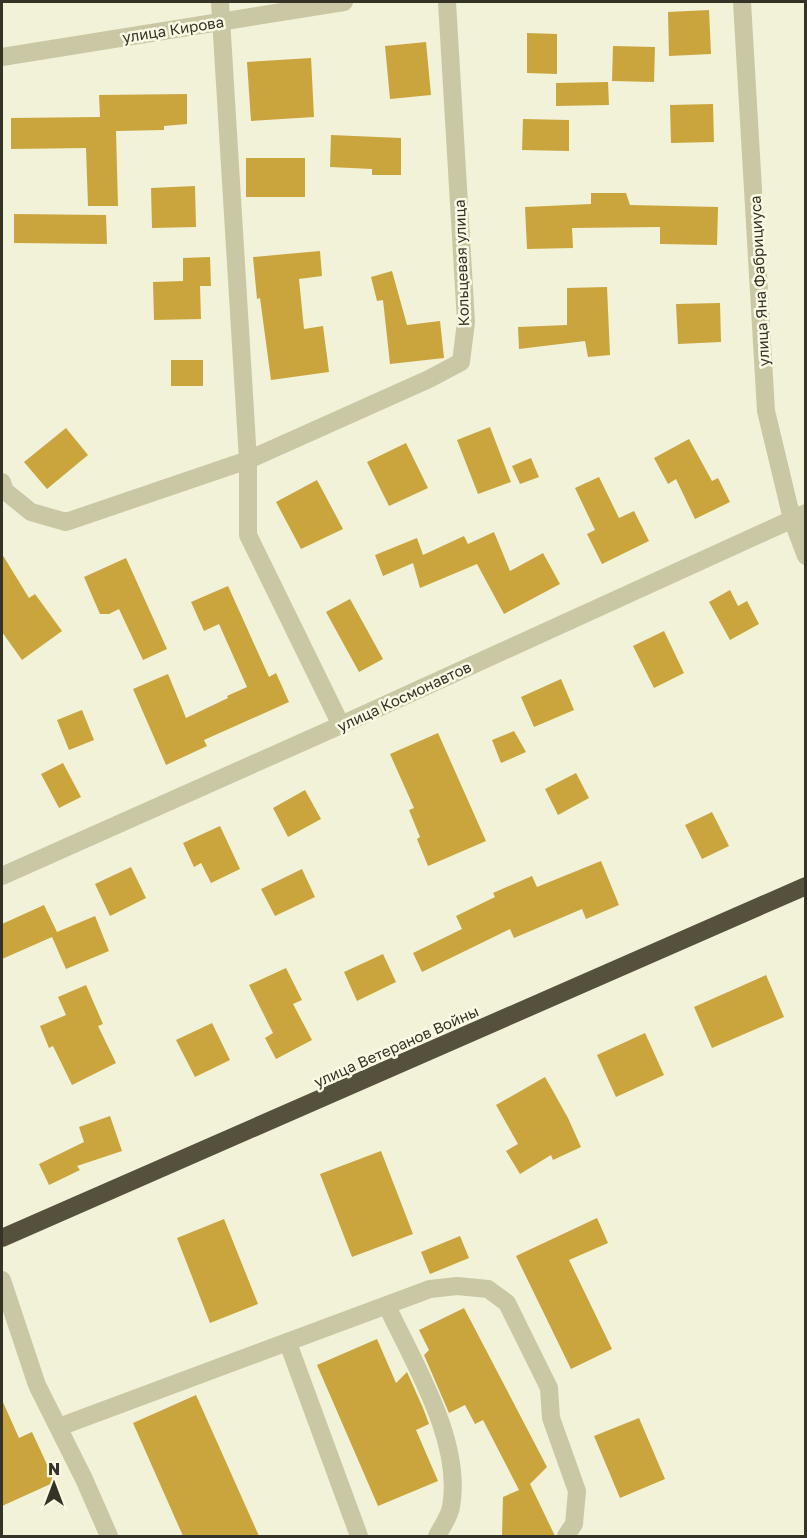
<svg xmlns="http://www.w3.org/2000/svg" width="807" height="1538" font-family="'Golos Text',sans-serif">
<rect width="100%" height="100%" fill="#f1f2d8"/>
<g fill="#caa53e">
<path d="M709,10L711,54L669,56L668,12Z"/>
<path d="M527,33L557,34V74L527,73Z"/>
<path d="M426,42L431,95L390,99L385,46Z"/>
<path d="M613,46L655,47L654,82L612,81Z"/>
<path d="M311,58L314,117L251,121L247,62Z"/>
<path d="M608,82L609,105L556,106V83Z"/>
<path d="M187,94V124L164,126V130L116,131L118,206H88L86,148L11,149V118L100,117L99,95Z"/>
<path d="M713,104L714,142L671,143L670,105Z"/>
<path d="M523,119L569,120V151L522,150Z"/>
<path d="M331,135L401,138V175H372V169L330,167Z"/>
<rect x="246" y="158" width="59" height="39"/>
<path d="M195,186L196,227L152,228L151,188Z"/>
<path d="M591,193H626L630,205L718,207L717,245L660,244V227L572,228L573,248L527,249L525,207L591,204Z"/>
<path d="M14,214L106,215L107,244L14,243Z"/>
<path d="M320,251L322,276L299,279L304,329L323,326L329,372L271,380L260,298L257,299L253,257Z"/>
<path d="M210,257L211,286H200L201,319L154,320L153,282L183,281V258Z"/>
<path d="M392,271L407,325L440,321L444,358L390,364L383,300L377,301L371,277Z"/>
<path d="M607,287L610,355L588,357L585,341L519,349L518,327L567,325V288Z"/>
<path d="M720,303L721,342L678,344L676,304Z"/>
<rect x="171" y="360" width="32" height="26"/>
<path d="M490,427L511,482L478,494L457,440Z"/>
<path d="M66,428L88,455L47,489L24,462Z"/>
<path d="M689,439L712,481L718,478L730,502L695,519L676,479L668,484L654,458Z"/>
<path d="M406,443L428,488L389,506L367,462Z"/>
<path d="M531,458L539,477L520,484L512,466Z"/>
<path d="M599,477L619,518L634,511L649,541L602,564L587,534L595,530L575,488Z"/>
<path d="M317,480L343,529L301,549L276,502Z"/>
<path d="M494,532L510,571L543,553L560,584L504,614L477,564L420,588L413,563L383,576L375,555L417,538L423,555L464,536L468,544Z"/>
<path d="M2,554L29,598L35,594L62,631L22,660L2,632Z"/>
<path d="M126,558L167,649L143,660L119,609L109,614H100L84,577Z"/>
<path d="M228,586L269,677L276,673L289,702L204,740L207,746L166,765L133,689L168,674L186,718L228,698L227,696L247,687L219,624L204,631L191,602Z"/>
<path d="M730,590L738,606L747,601L759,624L730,640L709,602Z"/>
<path d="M350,599L383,659L359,672L326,612Z"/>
<path d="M664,631L684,673L654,688L633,646Z"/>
<path d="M561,679L574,710L534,727L521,697Z"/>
<path d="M82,710L94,740L69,750L57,720Z"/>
<path d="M514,731L526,752L501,763L492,740Z"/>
<path d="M438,733L486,841L428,866L417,839L420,837L409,810L414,808L390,754Z"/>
<path d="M63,763L81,797L59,808L41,774Z"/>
<path d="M576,773L589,798L558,815L545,789Z"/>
<path d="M305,790L321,819L288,837L273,808Z"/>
<path d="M712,812L729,846L702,859L685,825Z"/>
<path d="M220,826L240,869L211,883L201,863L194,867L183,843Z"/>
<path d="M601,861L619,905L586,919L582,909L514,938L510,929L422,972L413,953L462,929L456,916L495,897L493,893L532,876L537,887Z"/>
<path d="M131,867L146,898L110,916L95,884Z"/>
<path d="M302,869L315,897L275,916L261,889Z"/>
<path d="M44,905L57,932L95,916L109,951L66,969L52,937L2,959V924Z"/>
<path d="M383,954L396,982L357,1001L344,972Z"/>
<path d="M286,968L302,1000L293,1004L312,1040L276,1059L265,1038L273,1033L249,985Z"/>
<path d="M766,975L784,1017L712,1048L694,1007Z"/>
<path d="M86,985L103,1024L98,1026L116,1063L72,1085L53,1046L49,1048L40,1026L66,1015L58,997Z"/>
<path d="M212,1023L230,1060L195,1077L176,1040Z"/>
<path d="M645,1033L664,1075L616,1097L597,1055Z"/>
<path d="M545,1077L568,1118L581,1147L553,1160L551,1155L520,1174L506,1151L518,1144L496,1105Z"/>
<path d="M110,1116L122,1151L77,1166L80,1170L49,1185L39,1164L84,1142L79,1127Z"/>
<path d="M381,1151L413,1234L352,1257L320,1174Z"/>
<path d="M597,1218L608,1243L569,1260L612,1349L571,1369L516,1256Z"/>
<path d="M224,1219L258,1304L210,1323L177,1238Z"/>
<path d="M460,1236L469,1258L430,1274L421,1252Z"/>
<path d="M464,1308L547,1467L530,1484L555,1536H502L503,1497L519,1490L483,1420L475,1424L465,1405L449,1413L424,1355L429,1350L419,1330Z"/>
<path d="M377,1339L396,1383L407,1372L423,1408L429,1424L416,1430L438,1481L378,1506L317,1365Z"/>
<path d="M196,1395L259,1536H183L133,1423Z"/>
<path d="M2,1400L19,1438L32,1432L55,1482L2,1506Z"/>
<path d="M639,1418L665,1479L620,1498L594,1436Z"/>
</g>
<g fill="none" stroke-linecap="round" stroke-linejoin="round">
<g stroke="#cac8a4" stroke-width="18">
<path d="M220,2L248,460V535L341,725"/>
<path d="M742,2L766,411L792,519L806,556"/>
<path d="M2,57L344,2"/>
<path d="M2,482L5,491L31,512L66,522L248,460L429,379L461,362L466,322L447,2"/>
<path d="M2,876L341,725L806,513"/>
<path d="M2,1280L37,1385L84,1479L109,1536"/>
<path d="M387,1306C414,1364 463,1442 451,1507C449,1517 442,1527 437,1536"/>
<path d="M288,1343L359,1536"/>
<path d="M59,1427L430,1289L457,1286L488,1289L507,1303L549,1388L551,1418L577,1491L574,1524L566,1536"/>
</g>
<path stroke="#56513c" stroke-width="18" d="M2,1238L806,886"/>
</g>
<g text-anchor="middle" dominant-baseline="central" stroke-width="5" stroke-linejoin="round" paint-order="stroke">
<g font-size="15" fill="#353226" stroke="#f9f9e4">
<text transform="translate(173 29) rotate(-9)">улица Кирова</text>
<text transform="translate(461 263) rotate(-92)">Кольцевая улица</text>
<text transform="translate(759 281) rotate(-93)">улица Яна Фабрициуса</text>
<text transform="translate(404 696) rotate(-25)">улица Космонавтов</text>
<text transform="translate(396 1046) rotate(-24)">улица Ветеранов Войны</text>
</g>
</g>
<rect width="807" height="1538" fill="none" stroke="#353226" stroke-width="6"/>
<g transform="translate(54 1484)" stroke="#f9f9e4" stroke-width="4.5" paint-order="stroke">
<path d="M0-4.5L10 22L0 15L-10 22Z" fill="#353226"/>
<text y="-9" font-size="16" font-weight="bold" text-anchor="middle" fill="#353226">N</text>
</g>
</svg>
